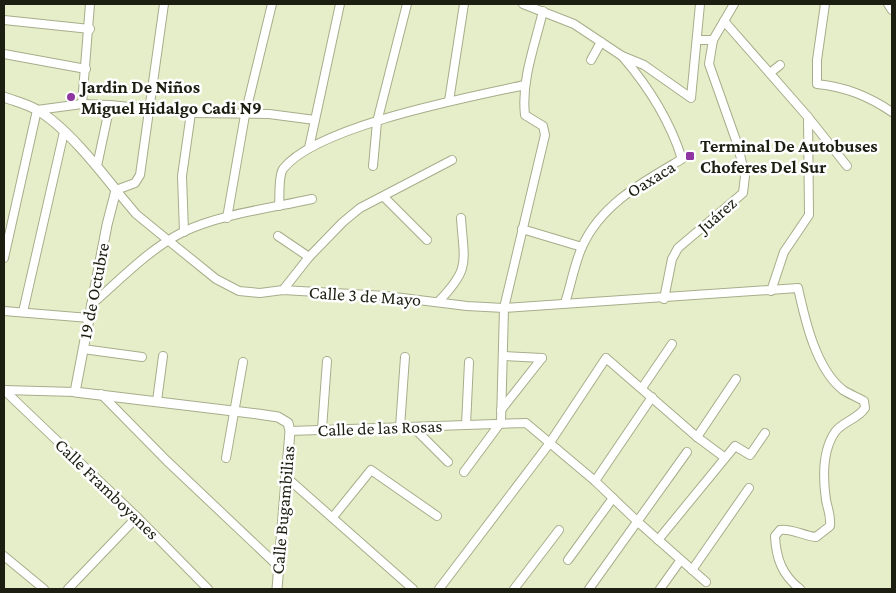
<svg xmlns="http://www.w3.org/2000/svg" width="896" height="593" font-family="'Crimson Pro',serif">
<rect width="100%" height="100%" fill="#e6eec9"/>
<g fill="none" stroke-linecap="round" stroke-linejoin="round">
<defs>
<g id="minor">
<path d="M164,4L140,175L135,183L116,190L136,214L169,241L216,279L239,291L260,293L283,290L386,296L467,306L504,308L798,288C805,320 816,369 843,390C849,394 857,397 864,401L865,408C858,419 842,422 835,432C822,451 823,479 826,500C828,511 831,514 830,526L816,537C804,536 791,528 780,530L775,536C776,558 782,575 800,589"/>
<path d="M523,4L574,24L622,56L644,65L691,98L700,4"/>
<path d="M825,4L817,60V84C846,87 868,96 892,112"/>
<path d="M888,4L892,10"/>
<path d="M4,20L90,29"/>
<path d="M724,21L808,117L847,166"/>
<path d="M698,40H713L734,4"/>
<path d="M4,54L86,69"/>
<path d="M591,60L601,42"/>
<path d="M770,73L780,65"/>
<path d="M449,101L464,4"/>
<path d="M82,104L90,4"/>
<path d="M309,148L340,4"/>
<path d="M97,166L110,105"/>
<path d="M373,166L377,122L407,4"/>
<path d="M743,168L763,169"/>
<path d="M384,197L427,240"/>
<path d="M279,206C280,197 278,177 283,169C316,126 470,97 525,85"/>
<path d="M227,218L245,115L272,4"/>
<path d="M522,229L582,247"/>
<path d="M184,232L182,176L191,113"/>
<path d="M278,236L309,257"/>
<path d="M4,258L37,110L82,104L110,105L191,113L269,114L315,120"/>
<path d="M283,290L309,257L343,222L360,208L452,160"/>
<path d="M771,291L784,252L809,215L808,117"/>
<path d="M664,299L672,259L678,248L743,193L745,176L738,146L709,64L713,40"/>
<path d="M438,302C471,268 464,263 461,218"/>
<path d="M565,303C571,285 574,265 582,247C601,204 643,182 682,159C670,121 648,86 622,56"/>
<path d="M91,305C120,280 149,249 183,232C221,214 272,208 312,199"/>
<path d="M4,311L89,318"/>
<path d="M23,312L64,132"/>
<path d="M83,349L142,357"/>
<path d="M503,356L542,358"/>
<path d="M642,388L672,344"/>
<path d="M4,390L137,517L208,589"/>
<path d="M4,390L75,392"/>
<path d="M101,394L167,461L279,567"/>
<path d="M157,401L163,356"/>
<path d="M501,410L542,358"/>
<path d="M466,425L469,362"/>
<path d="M400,427L405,357"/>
<path d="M413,427L448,462"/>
<path d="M322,429L327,361"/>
<path d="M290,431L526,423L595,481L638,522L706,582"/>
<path d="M697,437L736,379"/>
<path d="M226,458L243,362"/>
<path d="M464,472L501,422L504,308L545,135L543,126L525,115C521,80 535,45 543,11"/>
<path d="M285,476L413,589"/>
<path d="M595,481L652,397"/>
<path d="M333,517L371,470L437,516"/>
<path d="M658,540L735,446L750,455L765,433"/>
<path d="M4,556L44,589"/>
<path d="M568,560L613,498"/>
<path d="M692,570L749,488"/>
<path d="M68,589L137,517"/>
<path d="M439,589L549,444L606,358L697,437L724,457"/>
<path d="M514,589L559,530"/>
<path d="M589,589L687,452"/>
<path d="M660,589L680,561"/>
</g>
<path id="tertiary" d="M4,97C14,101 27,104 37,110C64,125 96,165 116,190L107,225L75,392L258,414L278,417L288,423L290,431L277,589"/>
</defs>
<use href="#minor" stroke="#a7ad8a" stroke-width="10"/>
<use href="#tertiary" stroke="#a7ad8a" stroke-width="11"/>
<use href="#minor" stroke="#fff" stroke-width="8"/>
<use href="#tertiary" stroke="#fff" stroke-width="9"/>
</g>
<g fill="#8f36a1" stroke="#fff" stroke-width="2">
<circle cx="71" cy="97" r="5"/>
<rect x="685" y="151" width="10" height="10" rx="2.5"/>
</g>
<g text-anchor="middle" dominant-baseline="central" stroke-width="5" stroke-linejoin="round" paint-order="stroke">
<g font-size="18" font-weight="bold" fill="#1b1e10" stroke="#fff" text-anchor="start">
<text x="81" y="87">Jardin De Niños<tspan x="81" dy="21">Miguel Hidalgo Cadi N9</tspan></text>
<text x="700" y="146">Terminal De Autobuses<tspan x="700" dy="21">Choferes Del Sur</tspan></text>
</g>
<g font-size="18" fill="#1b1e10" stroke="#fff">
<text transform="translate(651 179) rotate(-32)">Oaxaca</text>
<text transform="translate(717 215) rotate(-41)">Juárez</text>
<text transform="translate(94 291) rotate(-79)">19 de Octubre</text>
<text transform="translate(365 296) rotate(4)">Calle 3 de Mayo</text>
<text transform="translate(380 428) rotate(-2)">Calle de las Rosas</text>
<text transform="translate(107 489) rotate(44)">Calle Framboyanes</text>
<text transform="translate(283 510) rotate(-85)">Calle Bugambilias</text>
</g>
</g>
<rect width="896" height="593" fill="none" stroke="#1b1e10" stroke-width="10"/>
</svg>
